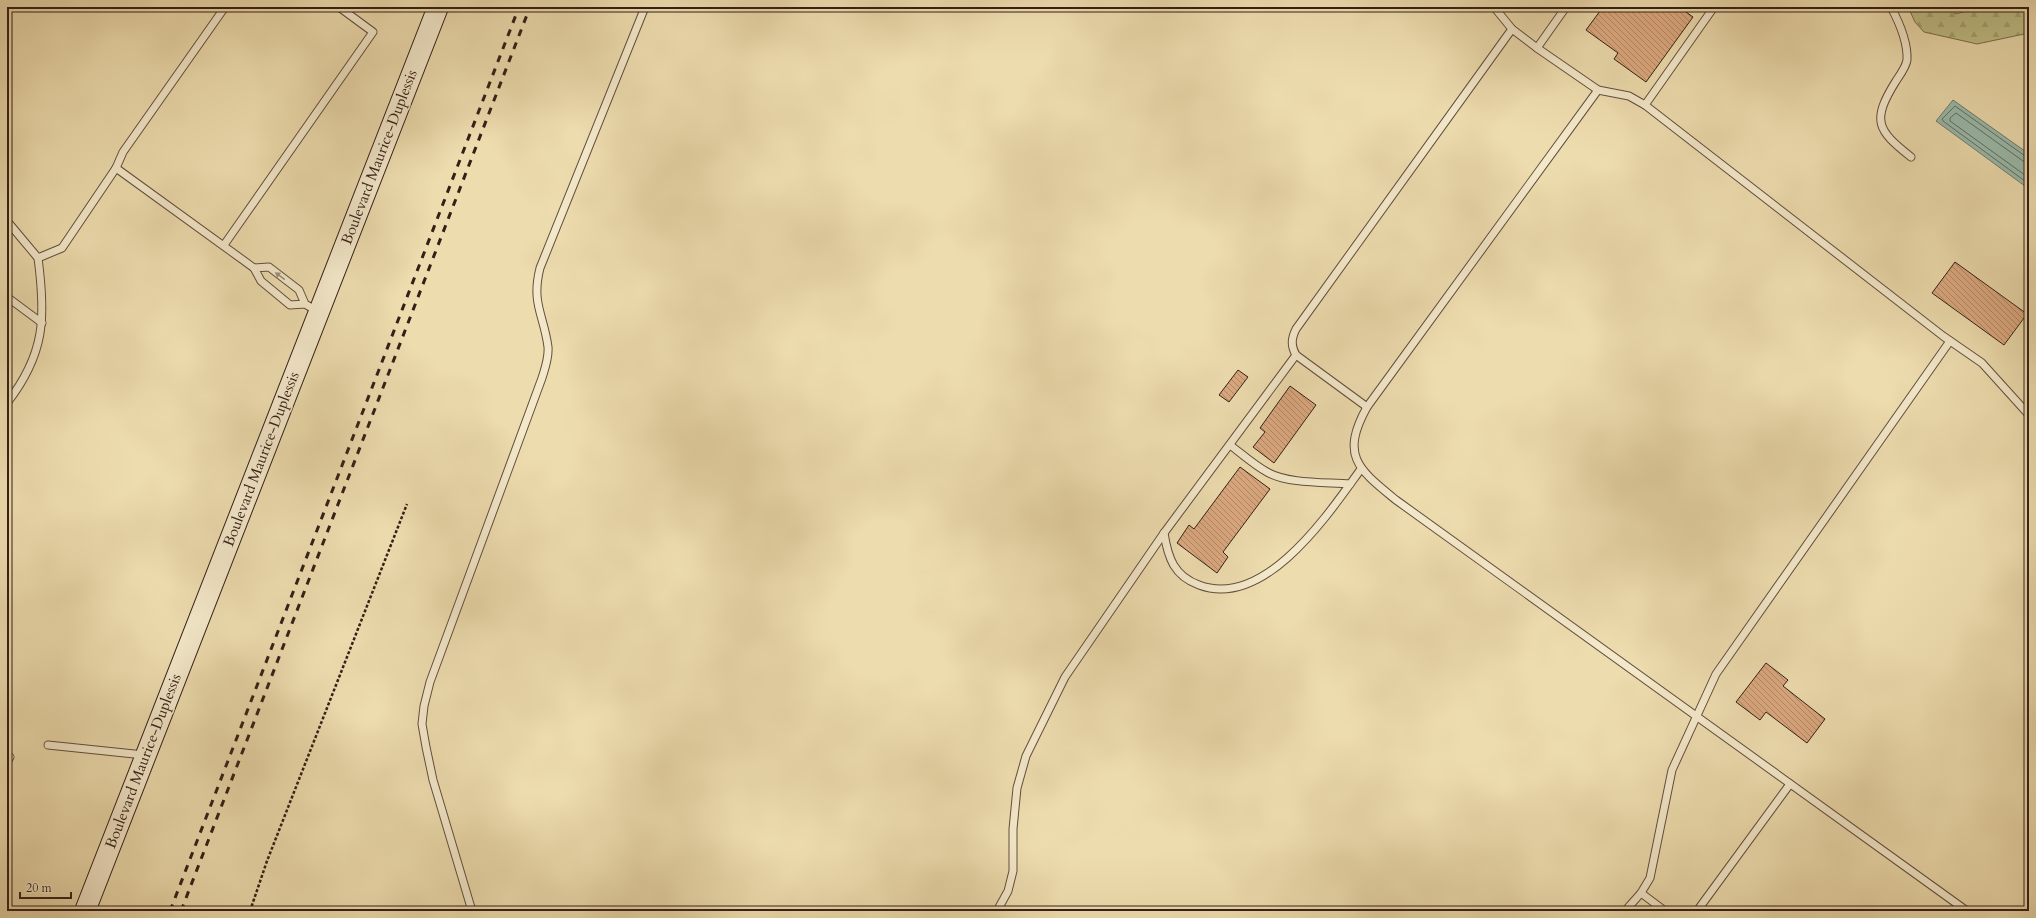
<svg xmlns="http://www.w3.org/2000/svg" width="2036" height="918" font-family="Cardo,serif">
<defs>
<pattern id="forest-firs" width="22" height="20" patternUnits="userSpaceOnUse"><rect width="22" height="20" fill="#bfbe86"/><path d="M5 1l3.5 6h-7zM16 11l3.5 6h-7z" fill="#a5a373"/></pattern>
<pattern id="building-back-hatch" width="6" height="6" patternUnits="userSpaceOnUse"><rect width="6" height="6" fill="#dca980"/><path d="M-1 5l2 2M0 0l6 6M5-1l2 2" fill="none" stroke="#b38968"/></pattern>
</defs>
<rect width="100%" height="100%" fill="#eddcae"/>
<filter id="stains"><feTurbulence type="fractalNoise" baseFrequency=".005" numOctaves="4"/><feColorMatrix values="0 0 0 0 .2 0 0 0 0 .09 0 0 0 0 .02 0 0 0 .5 -.17"/></filter>
<radialGradient id="worn" r=".72"><stop offset=".6" stop-color="#630" stop-opacity="0"/><stop offset="1" stop-color="#630" stop-opacity=".3"/></radialGradient>
<path fill="url(#forest-firs)" stroke="#796e4e" d="M1908,7H1955V14L1982,7H2029V33L1977,44L1964,41L1924,32L1915,22Z"/>
<path fill="#99bbac" stroke="#707d70" d="M1953,100L2029,154V189L1936,121Z"/>
<g fill="none" stroke-linecap="round" stroke-linejoin="round">
<g stroke="#666d62" stroke-width="1">
<path d="M2029,157L2025,156L1955,106L1942,119L1943,121L2029,184"/>
<path d="M2029,162L2023,161L1956,113L1950,118V121L2029,178"/>
</g>
</g>
<g fill="url(#building-back-hatch)" stroke="#331f17">
<path d="M1603,7H1679L1693,17L1646,82L1614,59L1618,53L1586,30Z"/>
<path d="M1955,262L2027,314L2004,345L1932,293Z"/>
<path d="M1238,370L1248,377L1229,402L1219,395Z"/>
<path d="M1290,386L1316,405L1274,463L1253,447L1265,432L1260,428Z"/>
<path d="M1240,467L1270,489L1223,552L1228,557L1217,573L1177,543L1189,525L1194,529Z"/>
<path d="M1766,663L1788,680L1783,686L1825,719L1807,743L1766,712L1760,720L1736,702Z"/>
</g>
<g fill="none" stroke-linecap="round" stroke-linejoin="round">
<defs>
<g id="lane">
<path d="M225,7L123,152L116,168L254,268"/>
<path d="M1494,7L1512,29L1537,48"/>
<path d="M1566,7L1537,48L1598,90L1629,96L1645,105L1943,336L1982,363L2029,415"/>
<path d="M1891,7C1899,22 1908,42 1907,60C1906,67 1900,75 1896,81C1871,121 1877,130 1911,157"/>
<path d="M1645,105L1714,7"/>
<path d="M7,221L38,258L62,248L116,168"/>
<path d="M224,245L373,32L339,7"/>
<path d="M7,297L42,323"/>
<path d="M305,304L290,305L261,281L254,268L269,267L299,290L305,304L317,311"/>
<path d="M1296,355C1291,346 1291,339 1296,329L1512,29"/>
<path d="M7,403C45,354 46,318 38,258"/>
<path d="M1367,407C1340,456 1358,469 1396,500L1967,911"/>
<path d="M1230,445C1242,454 1254,465 1267,472C1288,484 1326,482 1350,484"/>
<path d="M1164,533C1168,558 1174,576 1199,585C1265,610 1329,513 1361,469"/>
<path d="M48,745L144,755"/>
<path d="M7,762L10,757"/>
<path d="M1641,893L1665,911"/>
<path d="M472,911L433,780L426,747L422,724L424,706L430,682L542,378C545,368 549,358 548,347C544,315 531,304 540,268L645,7"/>
<path d="M997,911L1008,891L1013,871V829L1017,788L1026,756L1065,677L1164,533L1296,355L1367,407L1598,90"/>
<path d="M1625,911L1641,893L1650,878L1672,770L1716,674L1950,341"/>
<path d="M1697,911L1790,784"/>
</g>
<path id="secondary" d="M85,911L438,7"/>
</defs>
<use href="#lane" stroke="#624e3d" stroke-width="9"/>
<use href="#secondary" stroke="#331f17" stroke-width="22"/>
<g stroke="#331f17" stroke-width="2.5" stroke-dasharray="3 2" stroke-linecap="butt">
<path d="M1937,7H1938"/>
<path d="M250,911L267,861L407,504"/>
</g>
<use href="#lane" stroke="#f3e8ca" stroke-width="7"/>
<use href="#secondary" stroke="#f3e8ca" stroke-width="20"/>
<g stroke="#331f17" stroke-width="3" stroke-dasharray="7 7" stroke-linecap="butt">
<path d="M170,911L519,7"/>
<path d="M181,911L530,7"/>
</g>
</g>
<defs><path id="oneway-solid" d="M-6-.8H1V-3.2L6.5 0L1 3.2V.8H-6Z"/></defs>
<use fill="#9d8e79" href="#oneway-solid" transform="translate(280 276) rotate(-144)"/>
<g text-anchor="middle" dominant-baseline="central" stroke-width="3" stroke-linejoin="round" paint-order="stroke">
<g font-size="15" fill="#331f17" stroke="#f3e8ca">
<text transform="translate(379 157) rotate(-69)">Boulevard Maurice-Duplessis</text>
<text transform="translate(261 459) rotate(-69)">Boulevard Maurice-Duplessis</text>
<text transform="translate(143 761) rotate(-69)">Boulevard Maurice-Duplessis</text>
</g>
</g>
<rect width="2036" height="918" fill="none" stroke="#eddcae" stroke-width="24"/>
<rect x="8" y="8" width="2020" height="902" fill="none" stroke="#331f17" stroke-width="2"/>
<rect x="12" y="12" width="2012" height="894" fill="none" stroke="#331f17"/>
<path d="M20 892v6h51v-6" fill="none" stroke="#331f17" stroke-width="2"/>
<text x="26" y="892" font-size="12" fill="#331f17" stroke="#f3e8ca" stroke-width="3" paint-order="stroke">20 m</text>
<rect width="100%" height="100%" filter="url(#stains)"/>
<rect width="100%" height="100%" fill="url(#worn)"/>
</svg>
